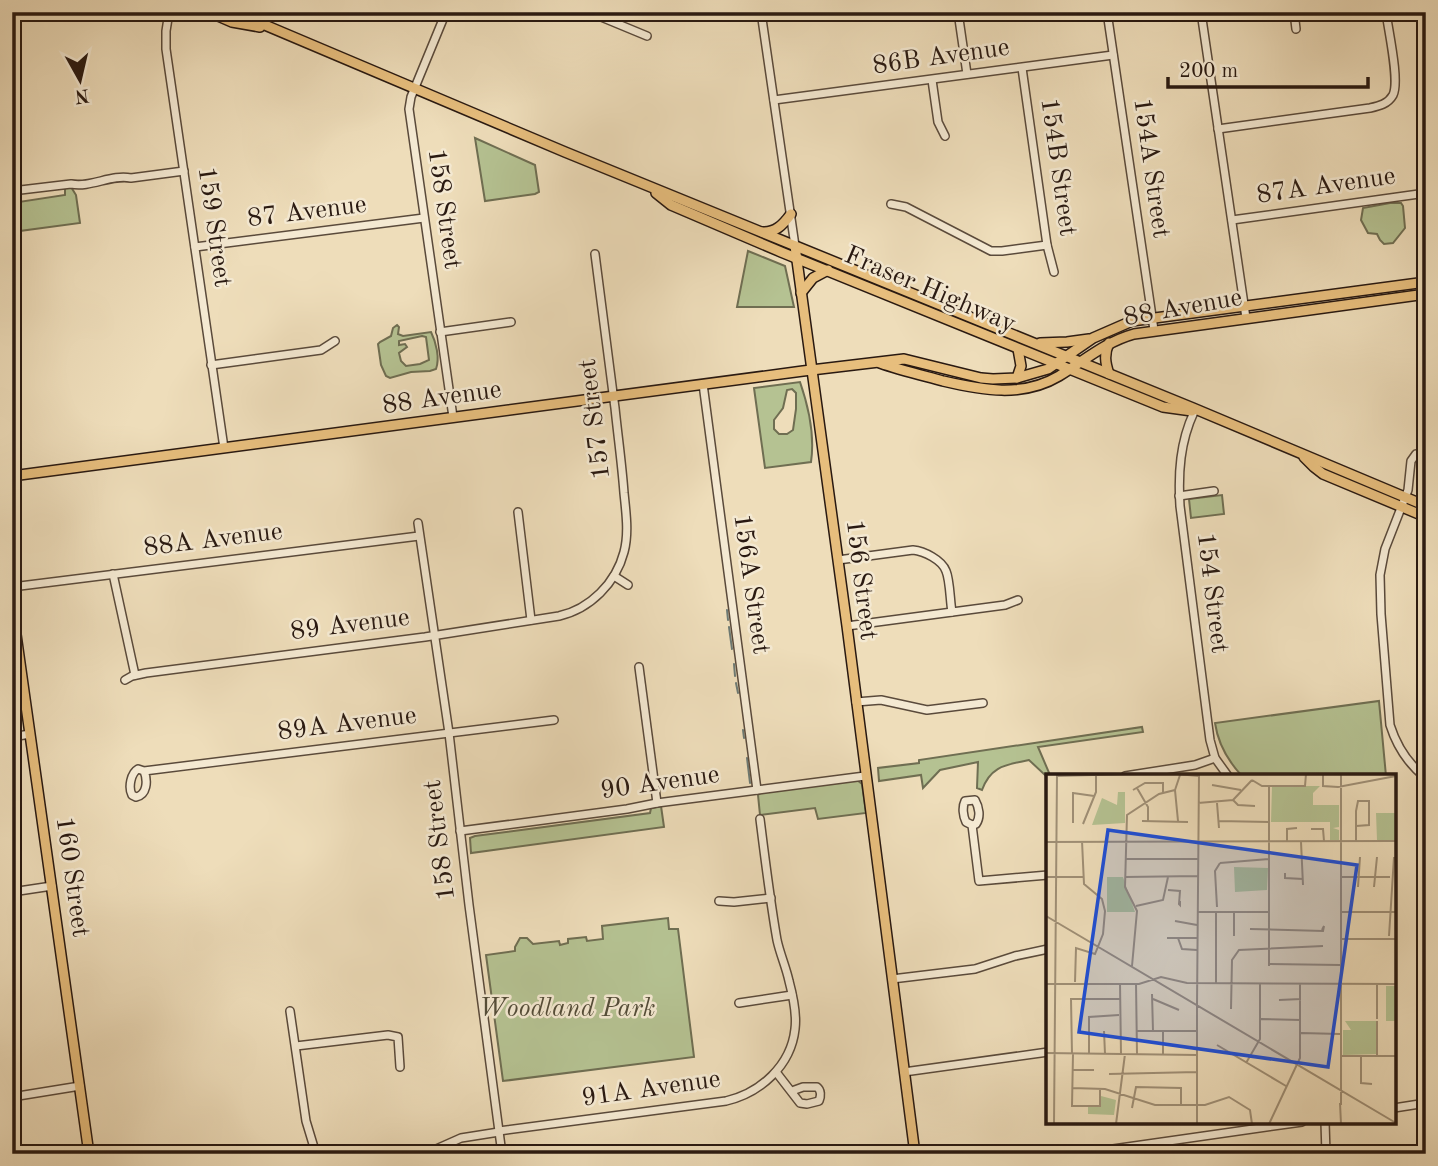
<svg xmlns="http://www.w3.org/2000/svg" width="1438" height="1166" font-family="'Old Standard TT',serif">
<rect width="100%" height="100%" fill="#eeddba"/>
<filter id="stains"><feTurbulence type="fractalNoise" baseFrequency=".00286" numOctaves="4"/><feColorMatrix values="0 0 0 0 .2 0 0 0 0 .09 0 0 0 0 .02 0 0 0 .5 -.17"/></filter>
<radialGradient id="worn" r=".72"><stop offset=".6" stop-color="#630" stop-opacity="0"/><stop offset="1" stop-color="#630" stop-opacity=".3"/></radialGradient>
<g fill="#b5c292" stroke="#6f6e52" stroke-width="2" fill-rule="evenodd">
<path d="M475,138L535,165L539,192L535,194L485,201Z"/>
<path d="M71,187L76,195L80,223L12,232V203L65,195V188Z"/>
<path d="M1390,203H1401L1403,206L1405,228L1393,243L1384,244L1380,240L1377,234L1368,233L1361,220L1363,208Z"/>
<path d="M748,251L785,266L794,307H737Z"/>
<path d="M397,325L399,327L398,334L403,336L431,332C436,342 440,358 436,369L430,371L411,372L390,378L386,376L381,365L378,344L380,342L391,336L393,328ZM422,336L426,337L429,360L420,364L406,366L401,361L399,353L407,347L405,344L399,345V341Z"/>
<path d="M800,382C809,408 815,435 811,462L765,468L754,388ZM792,389L796,393V409L793,430L787,434H779L774,429V420L783,408L787,390Z"/>
<path d="M1222,495L1224,514L1191,518L1189,499Z"/>
<path d="M1379,701L1386,776H1242C1228,761 1218,744 1215,723Z"/>
<path d="M1142,727L1143,732L1038,747L1050,775L1046,776L1029,760C1007,765 991,765 982,790L977,788L978,762L940,770L923,788L921,775L879,781L878,768L919,763V760Z"/>
<path d="M857,780L862,784L866,813L818,819L815,808L760,815L758,795L762,792Z"/>
<path d="M661,806L664,827L471,853L470,838L475,836L650,813L651,808Z"/>
<path d="M668,918L669,929H678L694,1057L503,1081L486,955L515,951V947L520,938H527L533,944L559,941L560,945L568,943V939L586,937L587,941L603,939L602,926Z"/>
</g>
<g fill="none" stroke-linecap="round" stroke-linejoin="round">
<g stroke="#6d7a74" stroke-width="2">
<path d="M727,610L728,620"/>
<path d="M729,627L732,649"/>
<path d="M734,664L735,676"/>
<path d="M736,683L738,693"/>
<path d="M743,730L744,738"/>
<path d="M747,758L750,783"/>
</g>
<defs>
<g id="minor">
<path d="M169,12L166,31V49L224,448"/>
<path d="M446,12L411,97L409,109L453,417"/>
<path d="M589,12L647,36"/>
<path d="M761,12L795,246"/>
<path d="M958,12L967,74"/>
<path d="M1107,12L1154,330"/>
<path d="M1201,12L1246,318"/>
<path d="M1294,12L1296,29"/>
<path d="M1022,68L1047,245L1054,272"/>
<path d="M932,80L938,122L945,136"/>
<path d="M774,100L1113,55"/>
<path d="M1218,129L1370,108C1379,106 1388,104 1393,95C1400,81 1388,29 1386,12"/>
<path d="M12,191L71,184C91,188 111,174 131,178L184,171"/>
<path d="M891,204L906,207L991,251H1002L1047,245"/>
<path d="M1232,220L1426,193"/>
<path d="M195,247L424,218"/>
<path d="M440,332L511,322"/>
<path d="M211,365L321,350L335,341"/>
<path d="M703,384L757,790"/>
<path d="M1194,412C1180,442 1178,473 1180,506L1210,740L1215,758L1228,776"/>
<path d="M1426,454H1416L1411,461L1408,490L1385,549L1380,575L1381,614L1390,725C1397,747 1408,764 1426,778"/>
<path d="M1179,496L1214,491"/>
<path d="M518,512L531,620"/>
<path d="M418,523L449,733L469,905L502,1154"/>
<path d="M838,560L913,550C924,551 942,560 946,571C950,580 950,601 952,612"/>
<path d="M113,574L135,675"/>
<path d="M614,576L628,585"/>
<path d="M12,587L419,536"/>
<path d="M847,626L1005,605L1018,600"/>
<path d="M639,667L657,803"/>
<path d="M125,680L132,676L146,673L425,637L559,616C590,609 616,583 624,552C629,533 626,513 624,493C622,465 618,437 615,408C608,357 602,306 595,254"/>
<path d="M856,702L881,700L927,710L983,703"/>
<path d="M12,737L30,734"/>
<path d="M144,771C148,781 147,795 136,797L132,795C128,787 131,773 138,769L144,771L554,720"/>
<path d="M1125,776L1195,765L1215,758"/>
<path d="M972,825L976,824C981,817 979,807 975,800L965,801C962,807 963,816 966,822L972,825L979,881L1048,875"/>
<path d="M460,831L627,809L657,803L865,776"/>
<path d="M12,892L52,886"/>
<path d="M719,901L734,902L771,898"/>
<path d="M892,979L975,969L1015,956L1048,949"/>
<path d="M739,1003L792,995"/>
<path d="M290,1011L306,1121L316,1154"/>
<path d="M296,1046L388,1035L398,1037L400,1067"/>
<path d="M776,1072L800,1103L807,1104L819,1101C821,1096 821,1090 817,1087H803L792,1091"/>
<path d="M904,1072L1048,1052"/>
<path d="M12,1097L80,1086"/>
<path d="M1394,1108L1426,1103"/>
<path d="M1325,1122L1326,1154"/>
<path d="M499,1131L726,1101C760,1093 791,1066 795,1029C797,1014 793,996 789,981C786,967 780,954 777,940C770,900 765,859 760,819"/>
<path d="M425,1154L461,1138L499,1132"/>
<path d="M1078,1154L1302,1122"/>
</g>
<g id="major">
<path d="M209,12L232,22L260,27"/>
<path d="M234,12L565,152L1193,408L1426,506"/>
<path d="M656,193L671,205L781,252L1163,407L1192,411"/>
<path d="M762,232C775,233 783,225 791,214"/>
<path d="M795,246L847,626L915,1154"/>
<path d="M801,293L813,278L828,270"/>
<path d="M1040,343L1067,342L1089,339"/>
<path d="M880,363C900,370 921,375 943,381C982,390 1022,398 1059,376C1084,361 1105,342 1134,334L1426,294"/>
<path d="M1109,374C1105,362 1104,354 1109,343"/>
<path d="M1017,378L1021,366L1018,349"/>
<path d="M1304,457L1314,467L1323,474L1426,517"/>
<path d="M12,476L803,371L904,359L981,378L993,379L1017,378L1048,369L1093,338L1132,321L1426,282"/>
<path d="M12,606L89,1154"/>
</g>
</defs>
<use href="#minor" stroke="#5a4a3b" stroke-width="10"/>
<use href="#major" stroke="#291911" stroke-width="12"/>
<use href="#minor" stroke="#f4e9d2" stroke-width="7"/>
<use href="#major" stroke="#e7be7d" stroke-width="9"/>
</g>
<g text-anchor="middle" dominant-baseline="central" stroke-width="5" stroke-linejoin="round" paint-order="stroke">
<g font-size="26" fill="#291911" stroke="#f4e9d2">
<text transform="translate(941 57) rotate(-8)">86B Avenue</text>
<text transform="translate(1058 167) rotate(82)">154B Street</text>
<text transform="translate(1151 168) rotate(82)">154A Street</text>
<text transform="translate(1326 186) rotate(-8)">87A Avenue</text>
<text transform="translate(444 209) rotate(82)">158 Street</text>
<text transform="translate(307 212) rotate(-7)">87 Avenue</text>
<text transform="translate(214 227) rotate(82)">159 Street</text>
<text transform="translate(930 290) rotate(23)">Fraser Highway</text>
<text transform="translate(1183 308) rotate(-10)">88 Avenue</text>
<text transform="translate(442 398) rotate(-8)">88 Avenue</text>
<text transform="translate(595 419) rotate(-97)">157 Street</text>
<text transform="translate(213 540) rotate(-7)">88A Avenue</text>
<text transform="translate(861 580) rotate(83)">156 Street</text>
<text transform="translate(751 584) rotate(82)">156A Street</text>
<text transform="translate(1212 593) rotate(83)">154 Street</text>
<text transform="translate(350 625) rotate(-7)">89 Avenue</text>
<text transform="translate(347 724) rotate(-7)">89A Avenue</text>
<text transform="translate(660 783) rotate(-8)">90 Avenue</text>
<text transform="translate(440 840) rotate(-97)">158 Street</text>
<text transform="translate(72 877) rotate(82)">160 Street</text>
<text transform="translate(651 1089) rotate(-8)">91A Avenue</text>
</g>
<g font-size="26" font-style="italic" fill="#534c38" stroke="#f4e9d2">
<text x="567" y="1009">Woodland Park</text>
</g>
</g>
<g transform="translate(1046 774)">
<rect width="350" height="350" fill="#eeddba"/>
<path d="M274,12L267,19V31H293V53L287,54L293,56V66H284V48H225L226,12ZM72,18H79V49L46,51L56,24L71,31ZM330,39H350V66H331ZM188,93L222,94L221,116L189,118ZM61,103H77L89,138H61ZM340,212H349V247H340ZM299,247H330L331,280L297,281V256H305ZM55,322L70,326L68,341L42,340V333H53Z" fill="#b5c292"/>
<path fill="none" stroke="#9f8f76" stroke-width="2" d="M131,0L153,2M277,0V12L292,13L350,2M11,2L83,0M206,6L216,12H259L260,0M166,11L195,16M91,14L102,33V47M87,16L99,9H117V18M27,19L48,22M187,26L206,6M187,26L192,31L209,32M152,29L187,26M171,29L173,54M96,47L142,48M132,47L129,16L134,1M173,47L223,48M27,49V18M37,50L50,18V1M310,52L323,51V27H312L310,37V67M265,55H277L278,67M241,67V55L251,54M0,68L350,67M255,68L257,111M79,85H152M174,89L223,85M239,99V104L257,105M0,103H37M79,103L152,102M295,103H344M312,113L314,83M328,113L331,83M122,116L134,117L133,130L134,131V127M90,132L117,126L122,103M171,133L169,97L174,89M151,138H223M296,138H350M0,142L350,349M129,147L151,151M204,155L277,157L278,152L276,156M188,162V138M343,162L348,83M121,164H151M132,164L136,175L151,176M295,165H350M223,190L294,191M86,192L91,137L79,113L81,41L113,20L129,16M223,192V12M29,208L30,174L49,180L57,160L59,137L56,125L38,110L36,67M74,209L75,280M90,209L91,280M170,209V138M0,210H93L115,203L141,209L350,210M331,210V245M106,220L107,257M24,225H74M25,225L26,280M107,225L133,236M233,226L255,225M151,231V350M151,231L153,0M185,235L186,186L193,176L277,172M215,245L255,246M58,257L59,280M91,257H151M117,257V280M255,259L294,260M171,271L240,312M0,279L151,281M27,280L26,332H54V314M43,280V243L73,241M295,282H350M315,282V309L326,310M331,282V247M200,289L214,265V210M26,296H48M63,300L151,298M26,314L59,315L109,331H159L183,323L204,336L206,350M294,329L295,350M295,331V0M86,334L90,313L135,314V331M8,350L11,0M70,350L79,280M223,350L254,284V210"/>
<path fill="#1d4ed8" fill-opacity="0.15" stroke="#1d4ed8" stroke-width="3.5" d="M62,56L311,91L282,293L33,258Z"/>
<rect width="350" height="350" fill="none" stroke="#291911" stroke-width="3.5"/>
</g>
<rect width="1438" height="1166" fill="none" stroke="#eeddba" stroke-width="42"/>
<rect x="14" y="14" width="1410" height="1138" fill="none" stroke="#291911" stroke-width="3.5"/>
<rect x="21" y="21" width="1396" height="1124" fill="none" stroke="#291911" stroke-width="2"/>
<g transform="translate(80 80) rotate(172)" stroke="#f4e9d2" stroke-width="5" paint-order="stroke">
<path d="M0-5L12 26L0 18L-12 26Z" fill="#291911"/>
<text y="-10" font-size="19" font-weight="bold" text-anchor="middle" fill="#291911">N</text>
</g>
<path d="M1168 77v10h200v-10" fill="none" stroke="#291911" stroke-width="3.5"/>
<text x="1179" y="77" font-size="21" fill="#291911" stroke="#f4e9d2" stroke-width="5" paint-order="stroke">200 m</text>
<rect width="100%" height="100%" filter="url(#stains)"/>
<rect width="100%" height="100%" fill="url(#worn)"/>
</svg>
